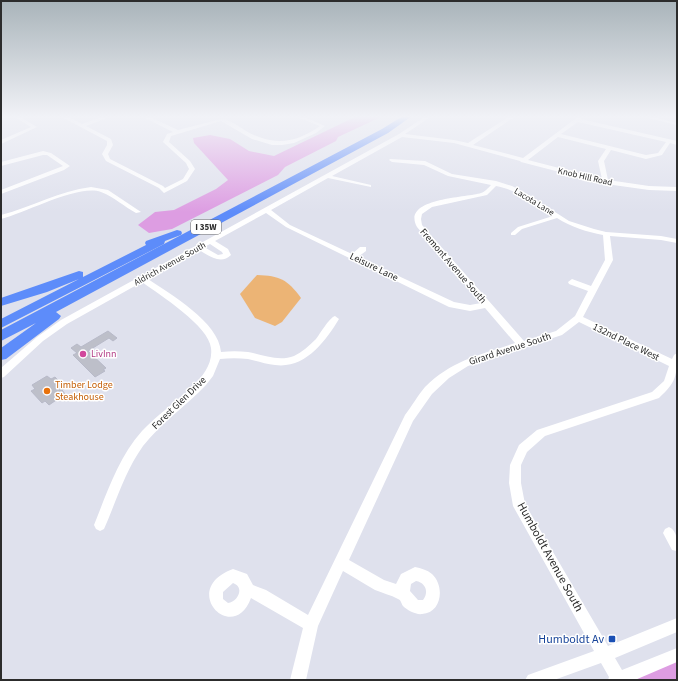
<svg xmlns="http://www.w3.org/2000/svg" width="678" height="681" font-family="'Source Sans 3',sans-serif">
<rect width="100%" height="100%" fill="#dfe1ed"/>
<g fill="#dd9de2">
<path d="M357,116H383L338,137L336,141L285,167L278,175L172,229L149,233L138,225L155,212L174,210L216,189L228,180L194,143L193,138L210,135L230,139L249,151L274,156Z"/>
<path d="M677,660V680H619Z"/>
</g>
<path fill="#ecb475" d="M257,275C280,276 287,279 301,298L282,322L275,326L255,318L240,294Z"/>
<g fill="#bdbfc9" stroke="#b8bac9">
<path d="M108,331L117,338L113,341L109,338L88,351L106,368L103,370L105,371L95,377L73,355L77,353L71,348L77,344L81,347Z"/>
<path d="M47,376L51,379L55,377L65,388L62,390L65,394L49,405L45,401L42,403L31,391L35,389L32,385Z"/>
</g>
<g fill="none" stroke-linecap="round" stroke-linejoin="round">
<g fill="#fff" fill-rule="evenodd">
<path d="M13,116H19L37,127L1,144V140L31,127Z"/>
<path d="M60,116H67L82,124L104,116H112L86,126L111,139L113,145L108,154L110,159L163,186L165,188L183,179L189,169L186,163L163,142L167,134L173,132L141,116H148L178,130L221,119C231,120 238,126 246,131C272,146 295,144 320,126L294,116H302L325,126L316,133L294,143L282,145H272L252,139L221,121L171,136L169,142L190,161L195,169L187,181L164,193L159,188L106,161L102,154L107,145V141Z"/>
<path d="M426,116H432L405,134L454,140L468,143L510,116H516L473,145L523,158L579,116H583L581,119L677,141V145L670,143L662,155L646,159L611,150L604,161L608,180L649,186L677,187V191L649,190L606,184L521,162L520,161L454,143L402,137L332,176L371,185V187L328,178L271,210L290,225L352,254L360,247H366V251L358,257L454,302L470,305L481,303L417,227C401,198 465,198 481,193C485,192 488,188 491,185L448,176L424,165L392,162L389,160L390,159L425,161L452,174L496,181L512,186L524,192L569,221L594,229L606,232L661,236L677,239V243L661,240L610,236L613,260L583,317L672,359L674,355L677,353C677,377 676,382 659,398L545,436L527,452L521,465V483L525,504L608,646L677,618V632L615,658L622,670L677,648V662L635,680H608L609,677L601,663L554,680H525L528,675L594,651L513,506L509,483L510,465L519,445L537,430L652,392L664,381L669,366L579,322L562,335L468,366L449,378L432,394L413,421L349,560L384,580L396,584L401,574L415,567C421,568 427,570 432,574C445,586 442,613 422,614C416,615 407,610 403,606C401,603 401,600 398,599C391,595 382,593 375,590C364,584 354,577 343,571L318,626L306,680H290L303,628L251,598C233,646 178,589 233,569L247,574L253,585L266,590L308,615L405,415C412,406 418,395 425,387C452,360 480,355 515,343L485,308L470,311L449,307L286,227L266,213L215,241L228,249L231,255C221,265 209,256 199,250L148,279C170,294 219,322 221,352C230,351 239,351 248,352C263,355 279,362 294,356C302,352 309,346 316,339C320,334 329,318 335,316L339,319C325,342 305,369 275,365C266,364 257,361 248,359C239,358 229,358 220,359L213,376L206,385C186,406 161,423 143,446C125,471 116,502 104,529L100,531L96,529L94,525C107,493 118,458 142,431C157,415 176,402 192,387C203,376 213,364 211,348C209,326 160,295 142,282L67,324L43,341L4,377L1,378V368L37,337L61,320L399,134ZM578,122L666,142L658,153L646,155L561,134ZM558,137L606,149L598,161L602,179L528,160ZM496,186C518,190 535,204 553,216L518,227L511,233V235H515L522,229L557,218C571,227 587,232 603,235L605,260L591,286L572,279L568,282L569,284L588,291L575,316L556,331L524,341L422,225L421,219L422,214L432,207L487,195ZM210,244L222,252L223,254L218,255L204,247ZM416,581C426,583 429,592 423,600H418L410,591L411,584ZM233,583C245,587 238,602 228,603L223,599V592Z"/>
<path d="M639,116H650L677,123V125Z"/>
<path d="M43,151L51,153L70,166L64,170L1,194V190L63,166L47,155H43L1,166V162Z"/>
<path d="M91,187L108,190L141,212L136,213C125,207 114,197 101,192C78,184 26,213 1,219V215C32,207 59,191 91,187Z"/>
<path d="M669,527C678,531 677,542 677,551L672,550L663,533L665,529Z"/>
</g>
<g fill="#5d8cfa" fill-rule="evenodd">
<path d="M403,116H412L388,133L56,312L61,316L59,319L6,359L1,360V348L36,323L1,341V330L382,129Z"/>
<path d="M177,230L181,231L182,233L181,235L165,241L164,244L1,328V319L79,279L47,292L1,306V298L79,271L83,272V277L146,245L145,243L146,241Z"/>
</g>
</g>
<linearGradient id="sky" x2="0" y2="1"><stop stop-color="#a9b4ba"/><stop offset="0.55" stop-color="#f1f2f7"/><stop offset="1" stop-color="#f1f2f7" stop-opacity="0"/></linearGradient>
<rect width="678" height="212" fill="url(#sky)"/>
<circle fill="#d1479c" stroke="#fff" stroke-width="1.5" cx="83" cy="354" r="4"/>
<circle fill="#e8710a" stroke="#fff" stroke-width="1.5" cx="47" cy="391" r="4"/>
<rect fill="#1a4fb4" stroke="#fff" stroke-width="1.5" x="608" y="635" width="8" height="8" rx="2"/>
<g text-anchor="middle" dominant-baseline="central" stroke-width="3" stroke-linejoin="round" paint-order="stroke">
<g font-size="9" fill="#2c2c2c" stroke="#fff">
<text transform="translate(585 177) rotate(13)">Knob Hill Road</text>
<text transform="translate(534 202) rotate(31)">Lacota Lane</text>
<text transform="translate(170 264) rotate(-29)">Aldrich Avenue South</text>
</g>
<rect fill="#fff" stroke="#6b6b6b" stroke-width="1" x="191" y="220" width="30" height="14" rx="3"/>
<g font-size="9" font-weight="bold" fill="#2c2c2c">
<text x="206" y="227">I 35W</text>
</g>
<g font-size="10" fill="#2c2c2c" stroke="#fff">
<text transform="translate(453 266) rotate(49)">Fremont Avenue South</text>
<text transform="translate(374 267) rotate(26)">Leisure Lane</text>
<text transform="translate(626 342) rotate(26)">132nd Place West</text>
<text transform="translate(510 349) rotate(-18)">Girard Avenue South</text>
<text transform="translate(179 403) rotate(-44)">Forest Glen Drive</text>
</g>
<g font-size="10" fill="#b23c85" stroke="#fff" text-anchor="start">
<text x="91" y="354">LivInn</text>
</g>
<g font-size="10" fill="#c56008" stroke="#fff" text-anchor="start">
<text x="55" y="385">Timber Lodge<tspan x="55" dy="12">Steakhouse</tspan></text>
</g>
<g font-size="12" fill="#2c2c2c" stroke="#fff">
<text transform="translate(550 557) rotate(61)">Humboldt Avenue South</text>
</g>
<g font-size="12" fill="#164399" stroke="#fff" text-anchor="end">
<text x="604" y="639">Humboldt Av</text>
</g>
</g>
<rect width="678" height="681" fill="none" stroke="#2c2c2c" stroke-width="4"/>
</svg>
